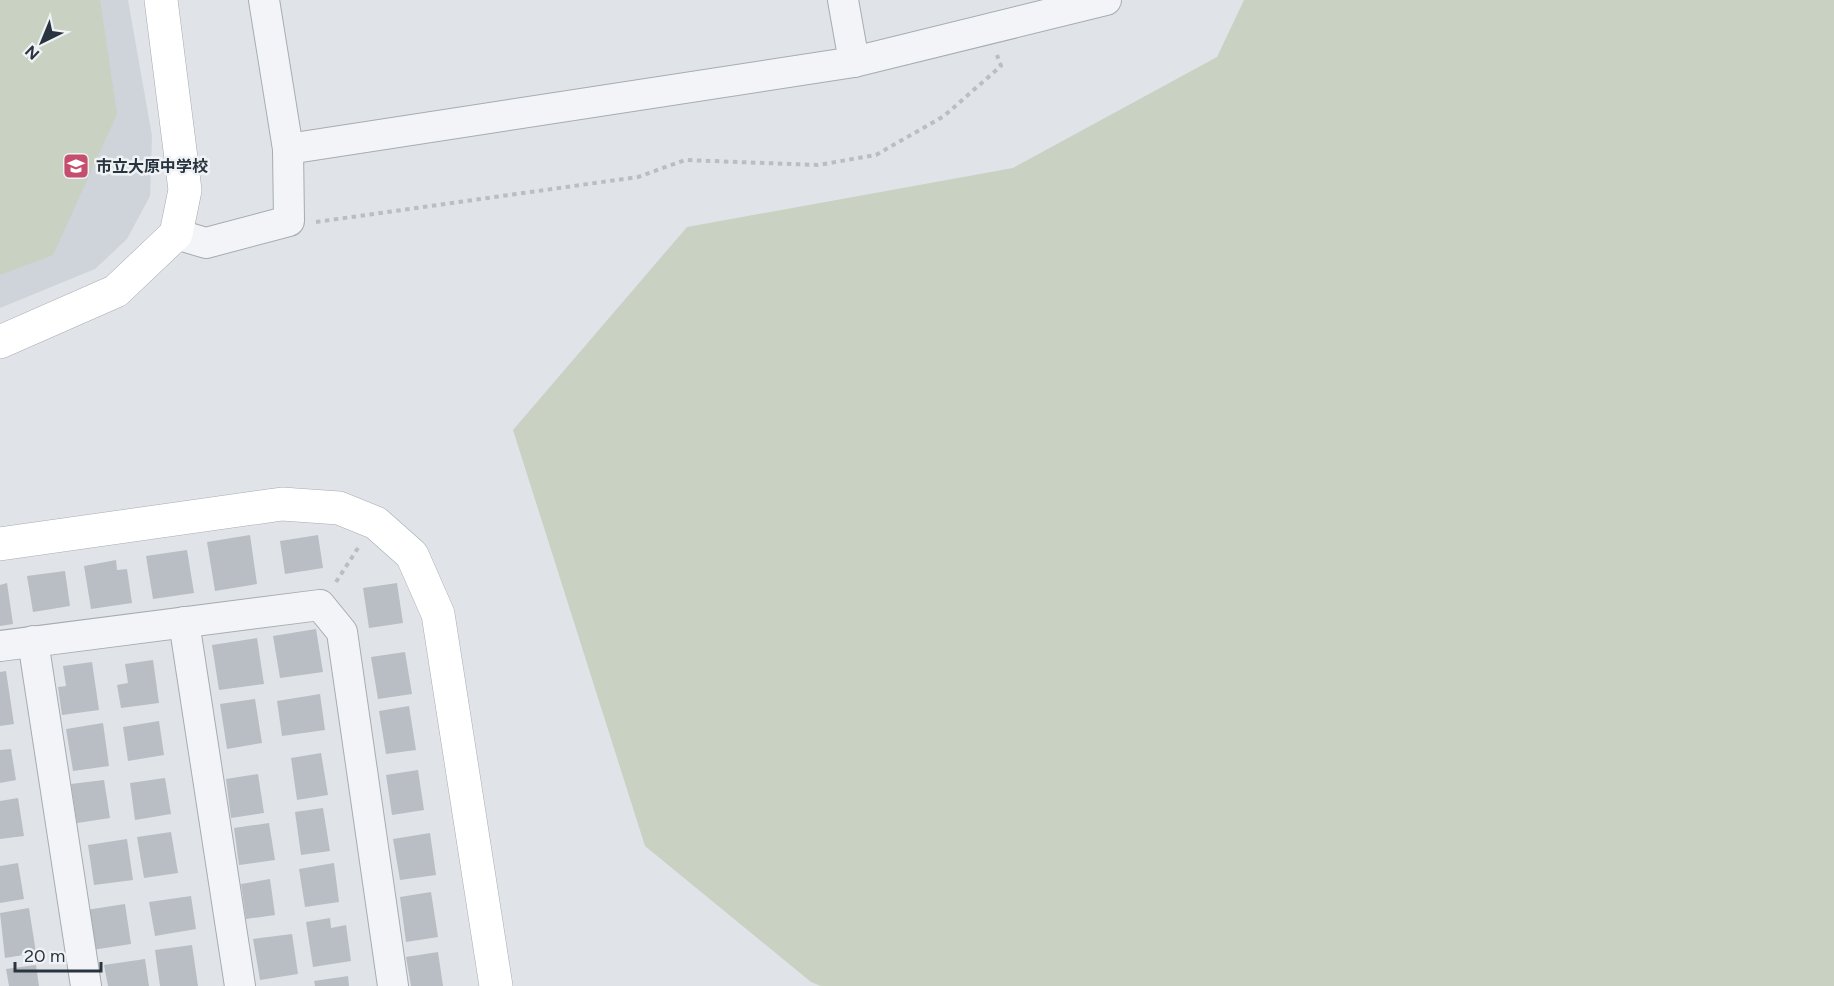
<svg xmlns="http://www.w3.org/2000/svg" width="1834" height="986" font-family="Figtree,'Noto Sans JP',sans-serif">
<rect width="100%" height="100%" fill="#e0e4e8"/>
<path fill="#ced4da" d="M0,0H128L152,136L150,196L127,239L95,269L0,308Z"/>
<g fill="#c8d1c2">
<path d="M0,0H100L117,114L53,255L0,275Z"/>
<path d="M1244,0H1834V986H821L811,982L645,846L513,430L687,227L1013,168L1217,57Z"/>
</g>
<g fill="#b8bec4">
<path d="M250,535L257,584L215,591L207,542Z"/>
<path d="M318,535L323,568L285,574L280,541Z"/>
<path d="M187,550L194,593L153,599L146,556Z"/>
<path d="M116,560L117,570L127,569L132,603L91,609L84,566Z"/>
<path d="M65,571L70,606L33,612L27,576Z"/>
<path d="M7,583L13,624L0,626V585Z"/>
<path d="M397,583L403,623L369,628L363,588Z"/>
<path d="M316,629L323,672L280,678L273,636Z"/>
<path d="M257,638L264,684L219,690L212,645Z"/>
<path d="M405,652L412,694L378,699L371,657Z"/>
<path d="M153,660L159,703L121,708L117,685L128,683L125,664Z"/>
<path d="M92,662L99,710L62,715L58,687L66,686L63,666Z"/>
<path d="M6,671L14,724L0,726V672Z"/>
<path d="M320,694L325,730L282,736L277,701Z"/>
<path d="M255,699L262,743L227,749L220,704Z"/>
<path d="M409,706L416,750L386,754L379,711Z"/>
<path d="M159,721L164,755L128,761L123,727Z"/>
<path d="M103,723L109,766L73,771L66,729Z"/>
<path d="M11,749L16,780L0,783V750Z"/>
<path d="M321,753L328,795L297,800L291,758Z"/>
<path d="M418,770L424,810L392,815L386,775Z"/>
<path d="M258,774L264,813L231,818L226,779Z"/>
<path d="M165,778L171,814L135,820L130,783Z"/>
<path d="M104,780L110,818L77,823L71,784Z"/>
<path d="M18,798L24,836L0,839V801Z"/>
<path d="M323,808L330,851L301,855L295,812Z"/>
<path d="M269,823L275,860L239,865L234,828Z"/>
<path d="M171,832L178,873L144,878L137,837Z"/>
<path d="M430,833L436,875L400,880L393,839Z"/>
<path d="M127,839L133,880L94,885L88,845Z"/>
<path d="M18,863L24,899L0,903V866Z"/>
<path d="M334,863L339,902L305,907L299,869Z"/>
<path d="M270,879L275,915L246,919L241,884Z"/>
<path d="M431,892L438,937L406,942L400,897Z"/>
<path d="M191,896L196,929L155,936L149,902Z"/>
<path d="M125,904L131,944L92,950L86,910Z"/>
<path d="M29,908L36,953L5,958L0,913Z"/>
<path d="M330,918L331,928L346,925L351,961L313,967L306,922Z"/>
<path d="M292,934L298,974L260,980L253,939Z"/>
<path d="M192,945L198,986H160L155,950Z"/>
<path d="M438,952L443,986H411L406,957Z"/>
<path d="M145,959L149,986H108L104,965Z"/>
<path d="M36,965L39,986H9L6,969Z"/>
<path d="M348,976L349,986H315L314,981Z"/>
</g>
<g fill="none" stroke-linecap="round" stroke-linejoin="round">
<defs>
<g id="street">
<path d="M843,0L854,62"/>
<path d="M288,149L854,62L1106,0"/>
<path d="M176,234L206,243L289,221L288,149L264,0"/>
<path d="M184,622L240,986"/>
<path d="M33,641L86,986"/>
<path d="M0,646L320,605L342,632L393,986"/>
</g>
<g id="secondary">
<path d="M0,342L116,291L176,234L185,190L161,0"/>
<path d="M0,544L282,504L339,508L376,523L412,555L438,614L496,986"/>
</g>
</defs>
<use href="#street" stroke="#a6acb2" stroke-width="32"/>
<use href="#secondary" stroke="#a6acb2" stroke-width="34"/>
<g stroke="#babec3" stroke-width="4" stroke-dasharray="4.5 4.5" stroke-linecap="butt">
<path d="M316,222L638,177L685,160L818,165L876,155L944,116L1001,66L997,55"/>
<path d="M336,582L358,548"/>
</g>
<use href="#street" stroke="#f2f4f7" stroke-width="30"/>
<use href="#secondary" stroke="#fff" stroke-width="33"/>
</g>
<defs>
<symbol id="school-square" viewBox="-11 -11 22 22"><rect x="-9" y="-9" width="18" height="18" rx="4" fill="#c54d6e" stroke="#eff3f6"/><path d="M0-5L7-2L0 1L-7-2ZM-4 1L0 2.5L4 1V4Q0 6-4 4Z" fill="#fff"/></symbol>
</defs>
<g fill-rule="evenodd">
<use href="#school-square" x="61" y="151" width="30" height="30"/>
</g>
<g text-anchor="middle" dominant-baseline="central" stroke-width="5" stroke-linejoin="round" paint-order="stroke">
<g font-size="16" font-weight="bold" fill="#2a343e" stroke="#eff3f6" text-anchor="start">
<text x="96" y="166">市立大原中学校</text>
</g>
</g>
<g transform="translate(42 42) rotate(223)" stroke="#eff3f6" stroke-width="4.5" paint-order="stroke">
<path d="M0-4.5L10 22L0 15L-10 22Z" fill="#2a343e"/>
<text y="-9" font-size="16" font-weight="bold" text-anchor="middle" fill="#2a343e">N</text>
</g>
<path d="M15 962v9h86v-9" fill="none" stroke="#2a343e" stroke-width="3"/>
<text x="24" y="962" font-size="18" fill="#2a343e" stroke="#eff3f6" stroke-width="4.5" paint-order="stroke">20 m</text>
</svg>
